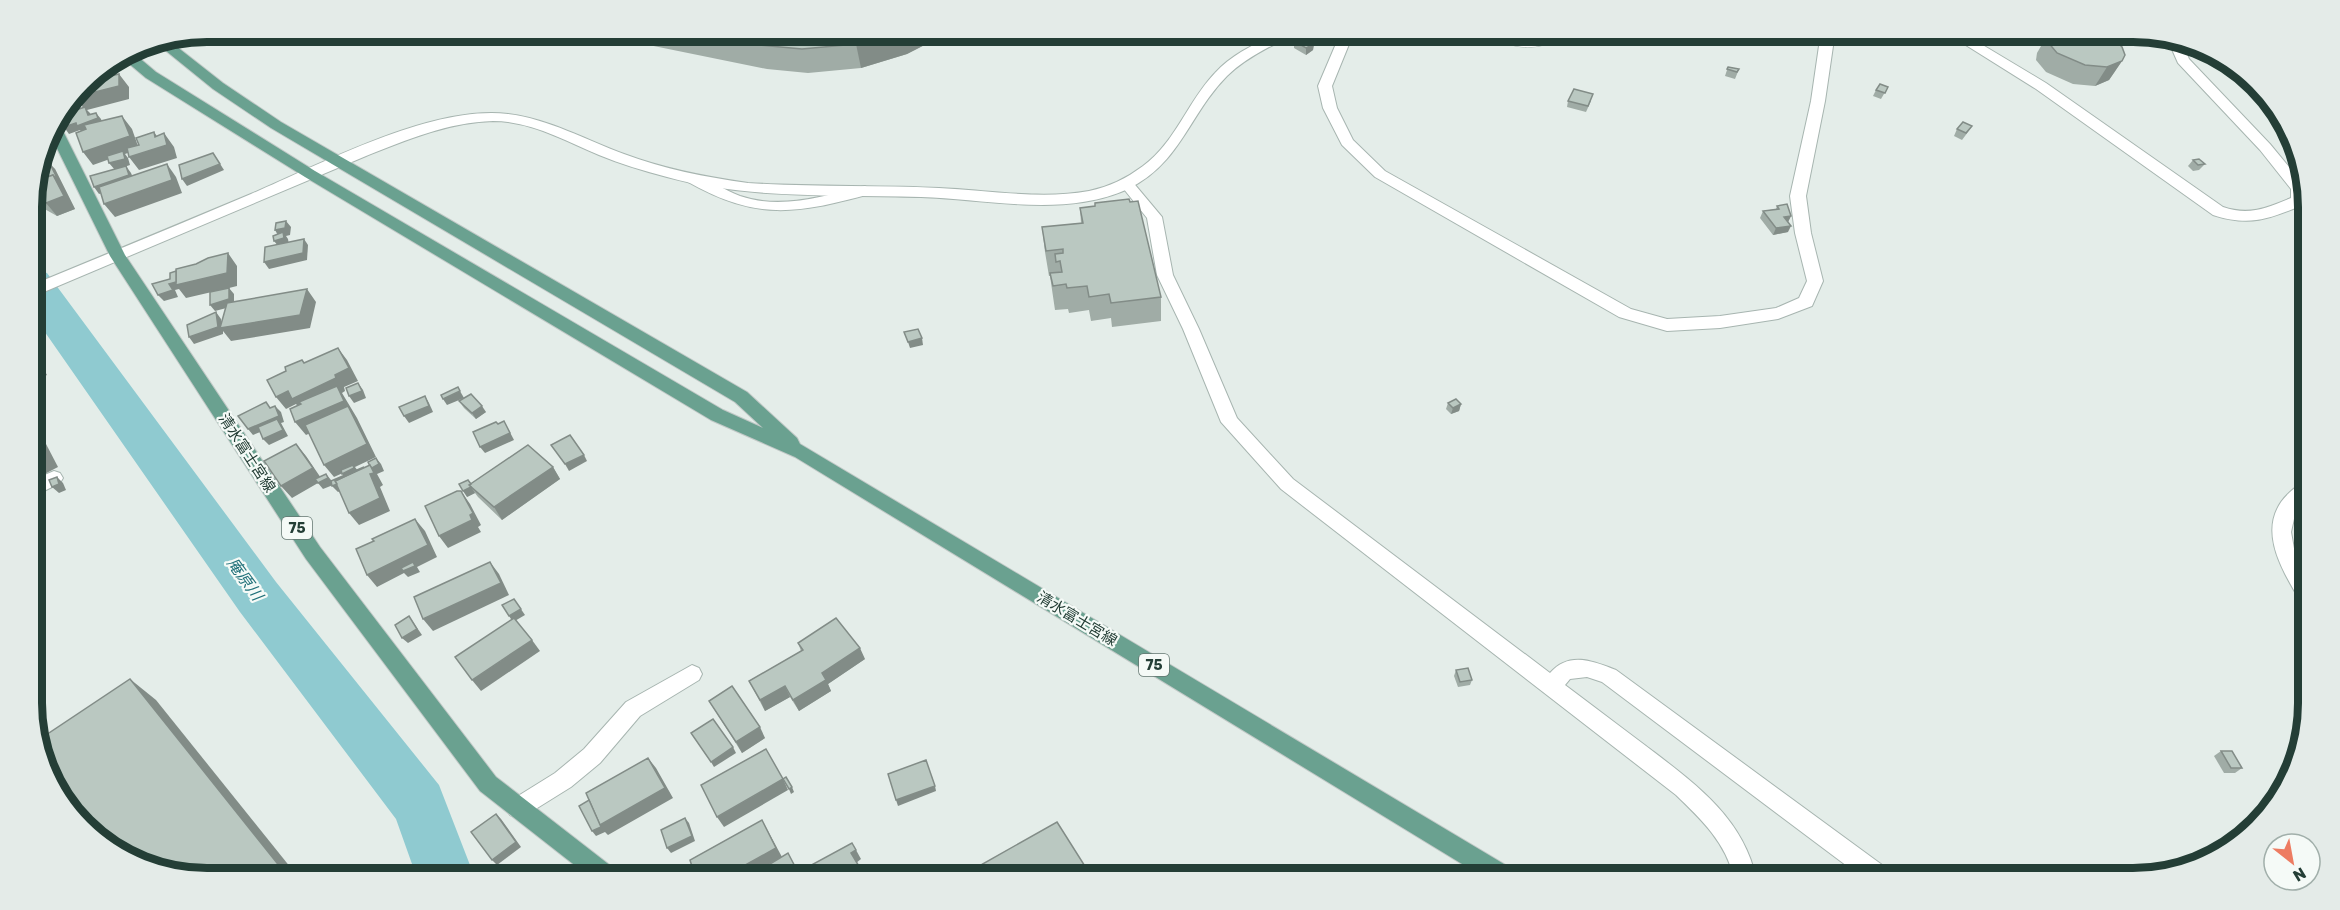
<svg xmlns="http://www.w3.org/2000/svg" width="2340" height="910" font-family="Rubik,'Noto Sans JP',sans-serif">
<rect width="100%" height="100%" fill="#e4ede9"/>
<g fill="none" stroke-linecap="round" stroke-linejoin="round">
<path fill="#8fcad0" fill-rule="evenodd" d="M32,269L47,273L276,582L439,785L475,878H417L396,819L240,612L33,315Z"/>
<defs>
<path id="service" d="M1488,32C1512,29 1519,51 1550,36L1551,32H1561L1558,40C1535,51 1507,50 1488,32Z"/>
<g id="minor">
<path d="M1341,32H1354L1332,86L1337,108L1353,140L1385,171L1631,309L1667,319L1720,316L1776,308L1799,298L1807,281L1795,233L1790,196L1811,101L1819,46L1830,32H1842L1833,46L1825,101L1806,196L1811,233L1823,281L1812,306L1778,319L1720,328L1667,331L1619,317L1375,177L1342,145L1323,108L1318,86Z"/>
<path d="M1945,32H1961L2046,83L2223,207C2249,216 2267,208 2291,198V189L2260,150L2178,63L2167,38L2181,40L2189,59L2270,144L2304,185C2308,190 2307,199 2303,205C2269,219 2250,227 2213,215L2036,89Z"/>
<path d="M693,174C709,179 724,190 740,196C781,210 825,196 865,186L873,191L870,194C796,214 757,221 688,182L686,179Z"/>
<path d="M1126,178L1131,180L1162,217L1173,275L1199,329L1237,418L1293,479L1550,673C1569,651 1593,661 1616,670L1889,870L1892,878H1863L1602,682L1587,677L1570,679L1565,685C1592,705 1619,726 1646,746C1693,782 1743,817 1756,878H1734C1726,843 1702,820 1676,795L1281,489L1221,422L1183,329L1157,275L1147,218L1119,183Z"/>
<path d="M54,471L60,473L63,478L60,483L34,496L33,480Z"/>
<path d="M2308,480V498L2296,510L2291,532L2295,554L2308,579V604L2301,602C2282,570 2254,526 2289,493C2295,488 2300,482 2308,480Z"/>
<path d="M692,665L699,668L702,674L699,680L640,716L600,763L571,787L526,815L518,818L510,815L507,808L510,801L555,773L584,749L626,702Z"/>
</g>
<path id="tertiary" d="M1280,32H1296C1289,39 1278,43 1269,47C1254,55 1239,64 1227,76C1189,114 1181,163 1128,189C1064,218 987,199 921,197C835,194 750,200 667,177C644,171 621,164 599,155C565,141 531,121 493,121C449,122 406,140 366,156L32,297V285C105,255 178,225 251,194C322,164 431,105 508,114C549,119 586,140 624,154C664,169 705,177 748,183C811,187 875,185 939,188C988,190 1040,200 1089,191C1109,187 1127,178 1143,166C1175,143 1188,101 1215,73C1232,54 1257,43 1280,32Z"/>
<g id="primary">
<path d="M167,39L223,83L281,122L747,392L797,438L800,444L1514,870L1517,878H1485L795,457L711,420L305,177L146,78L121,57L131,51L156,72L315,171L723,410L763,428L735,402L271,128L213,89L155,42Z"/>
<path d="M56,121L60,125L125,255L320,547L496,777L616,870L619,878H591L480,791L306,559L110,256L49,132Z"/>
</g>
</defs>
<use href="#service" stroke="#a7b5b0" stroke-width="1"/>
<use href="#minor" stroke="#a7b5b0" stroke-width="2"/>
<use href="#tertiary" stroke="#a7b5b0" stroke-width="2"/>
<use href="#primary" stroke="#c2c9c7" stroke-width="2"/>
<use href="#service" fill="#fff" fill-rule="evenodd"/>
<use href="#minor" fill="#fff" fill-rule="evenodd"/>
<use href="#tertiary" fill="#fff" fill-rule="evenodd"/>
<use href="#primary" fill="#6aa190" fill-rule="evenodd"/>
</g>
<g fill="#a0aca6">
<path d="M613,32H947L944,35L907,54L861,68L808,73L767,69L634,42Z"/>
<path d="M1625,32H1687L1686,35L1645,39L1639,33L1627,34Z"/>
<path d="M2048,34L2122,61L2109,80L2095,86L2073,84L2046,72L2036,60L2037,53Z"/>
<path d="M1294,41L1314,44L1313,50L1306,55L1294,48Z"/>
<path d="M1728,67L1739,69L1735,79L1725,76Z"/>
<path d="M1888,87L1881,99L1873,96L1876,90Z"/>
<path d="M1568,101H1591L1586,112L1567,107Z"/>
<path d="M1972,126L1968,132L1962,140L1954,136L1957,129Z"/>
<path d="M46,144L50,153L46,154L49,158L52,166L55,169L75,209L57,216L32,202V195Z"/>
<path d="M2193,160L2205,164L2199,170L2193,171L2188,166Z"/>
<path d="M1095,203L1161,297V321L1112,327L1111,318L1091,321L1089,310L1069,313L1068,309L1055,310L1050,276H1049L1045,252L1042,227L1081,223L1080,208L1095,206Z"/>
<path d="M1777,206L1791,216L1788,222V232L1773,235L1760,218L1763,211L1776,209Z"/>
<path d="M459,401L486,412L476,419L464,408Z"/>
<path d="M1448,403L1461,404L1459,411L1451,414L1446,409Z"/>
<path d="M553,467L560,479L502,520L478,497L475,493L467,497L471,484Z"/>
<path d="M798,643L865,659L828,684L831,691L799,711L790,697L765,711L749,681L801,651Z"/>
<path d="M1456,670L1472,680L1470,685L1458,687L1454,676Z"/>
<path d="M709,701L765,738L742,753Z"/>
<path d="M2221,751L2242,768L2235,773H2224L2214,756Z"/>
<path d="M979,866L1088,871L1089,878H983Z"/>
</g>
<g fill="#828c87">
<path d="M896,32H947L944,35L907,54L861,68L856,44Z"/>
<path d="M1314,44L1313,50L1306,55V48Z"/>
<path d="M2122,61L2109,80L2095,86L2107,67Z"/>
<path d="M104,68L112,83L80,90L91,75Z"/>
<path d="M119,74L129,87V99L87,110L90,113L93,120L96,113L101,119L103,125L82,132L80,130L69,134L64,127L85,110L75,97Z"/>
<path d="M74,97L81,109L59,117L73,98Z"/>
<path d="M122,116L132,129L139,149L125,154L128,158L130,165L115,170L109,163L124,154L93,165L83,152Z"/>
<path d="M154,132L163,145L164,133L174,147L177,158L139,170L129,157L155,137Z"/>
<path d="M46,144L50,153L46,154L49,158L52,166L55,169L75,209L57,216L46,203L38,196V171Z"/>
<path d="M213,153L224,170L187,186L182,179Z"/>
<path d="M167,164L176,177L182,193L115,217L104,204Z"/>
<path d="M126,166L131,173L135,182L99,194L94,187Z"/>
<path d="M1791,216L1788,222L1784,217Z"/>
<path d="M286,221L291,227L290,235L286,236L288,239L289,245L279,247L274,241L279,237L275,230Z"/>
<path d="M1791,226L1788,232L1773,235L1776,228Z"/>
<path d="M304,239L308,245L307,260L269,269L264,262Z"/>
<path d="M228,253L237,266V286L229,288L234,294V306L215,311L210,305L229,288L186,298L179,289L175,290L178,297L164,301L158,295L169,284Z"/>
<path d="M307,289L316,302L310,328L231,341L223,331V334L194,344L189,337L216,312L221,319L222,328Z"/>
<path d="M922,338L923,345L910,348L908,342Z"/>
<path d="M338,348L347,360L358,381L344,387L345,391L342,393L357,418L376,457L355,467L358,471L371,478L338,492L332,486L347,480L342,474L354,468L334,477L324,465L352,414L306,435L295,422L302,411L296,404L286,409L276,397L288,391Z"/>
<path d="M33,351L47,375L33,382Z"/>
<path d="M358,383L363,390L366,398L354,403L349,396Z"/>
<path d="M460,391L464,398L447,405L443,399Z"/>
<path d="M425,396L429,403L433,412L409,423L404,416Z"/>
<path d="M1461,404L1459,411L1451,414L1453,408Z"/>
<path d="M275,406L281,412L284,422L281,423L288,436L269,445L263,439L280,424L253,435L248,429Z"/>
<path d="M482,406L486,412L476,419L472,413Z"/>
<path d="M33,419L58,467L33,480Z"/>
<path d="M504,421L514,440L485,453L480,447Z"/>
<path d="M296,444L306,456L323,481L326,474L331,480L333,485L323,489L318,483L292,498L281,486Z"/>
<path d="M584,455L587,461L569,471L565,464Z"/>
<path d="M376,458L381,464L384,471L377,474L383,485L380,487L390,511L359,525L349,513L370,474L371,468Z"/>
<path d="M553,467L560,479L502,520L494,507Z"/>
<path d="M57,477L63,483L66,490L59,493L52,487Z"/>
<path d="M471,487L475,493L467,497L463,491Z"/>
<path d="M461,491L470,504L481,525L478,527L481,532L448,548L439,536L470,515Z"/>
<path d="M415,519L425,531L437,557L417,567L420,572L408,577L404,573L377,587L367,575Z"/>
<path d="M490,562L499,574L509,595L433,631L423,619Z"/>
<path d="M514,599L525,615L513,622L509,616Z"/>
<path d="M409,616L422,635L408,643L402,638Z"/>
<path d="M532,640L540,651L481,691L472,680Z"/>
<path d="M860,648L865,659L828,684L831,691L799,711L793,700L822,673Z"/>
<path d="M130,679L156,700L299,878H289Z"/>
<path d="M785,686L790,697L765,711L760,700Z"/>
<path d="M760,727L765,738L742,753L736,742Z"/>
<path d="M733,747L736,753L714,767L711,762Z"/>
<path d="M648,758L656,768L673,798L608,835L605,832L596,836L592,831L600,825Z"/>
<path d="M783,779L788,790L724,827L717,817Z"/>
<path d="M935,786L936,791L898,806L896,800Z"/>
<path d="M792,787L794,792L791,794L789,789Z"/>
<path d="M496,814L501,819L521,847L497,865L492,860Z"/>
<path d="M685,818L689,823L695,841L671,853L667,848Z"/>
<path d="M762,820L782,857L745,878H722Z"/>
<path d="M856,850L861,859L856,863L851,853Z"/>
<path d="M1088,871L1089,878H1076Z"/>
</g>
<g fill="#bac8c1" stroke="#828c87" stroke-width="1.5">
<path d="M694,32H896L856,44L802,49L760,45Z"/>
<path d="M2051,32H2098L2114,39L2122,47L2125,55L2122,61L2107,67L2085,65L2057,53L2047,41L2048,34Z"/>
<path d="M1302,37L1314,44L1306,48L1294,41Z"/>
<path d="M1728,67L1739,69L1737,72L1727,69Z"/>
<path d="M119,74V86L75,97L86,82Z"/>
<path d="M1880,84L1888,87L1885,93L1876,90Z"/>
<path d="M1574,89L1593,94L1588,106L1568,101Z"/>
<path d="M73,98L76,103L68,105Z"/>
<path d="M85,107L88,115L96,113L98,118L77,126L76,123L64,127L60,116L61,115Z"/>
<path d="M122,116L130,136L83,152L76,133L86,129L84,125Z"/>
<path d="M1963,122L1972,126L1966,133L1957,129Z"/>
<path d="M154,132L155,137L164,133L167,145L129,157L127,148L139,145L136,138Z"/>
<path d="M123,151L125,159L109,163L107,156Z"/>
<path d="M44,152L47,160L41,162Z"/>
<path d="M213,153L220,164L182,179L179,165Z"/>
<path d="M2199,159L2205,164L2198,165L2193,160Z"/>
<path d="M49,162L58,180L53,175L36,181L40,166Z"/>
<path d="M167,164L172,180L104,204L99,187Z"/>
<path d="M126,166L129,175L94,187L90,176Z"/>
<path d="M53,175L64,196L46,203L32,195L36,181Z"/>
<path d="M1129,199L1130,202L1138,201L1161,297L1111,303L1109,294L1089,297L1087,286L1067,288L1066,284L1053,286L1050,273L1062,272L1060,261L1056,262L1055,254L1063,253V249L1046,251L1042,227L1083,223L1080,208L1095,206V203Z"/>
<path d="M1787,204L1791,216L1784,217L1791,226L1776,228L1763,211L1779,209L1777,206Z"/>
<path d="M286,221L285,228L275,230L276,223Z"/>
<path d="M283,232L284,238L274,241L273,236Z"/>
<path d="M304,239L303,253L264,262L265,247Z"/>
<path d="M228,253L227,273L176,285V269L196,264L208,258Z"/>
<path d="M176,271V282L169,284L173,290L158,295L152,284L170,279V273Z"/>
<path d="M229,288V299L210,305V292Z"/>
<path d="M307,289L300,315L220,328L227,303Z"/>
<path d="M216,312L218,327L189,337L187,325Z"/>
<path d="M918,329L922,338L908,342L904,332Z"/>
<path d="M338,348L349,368L335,375L336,378L292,399L288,391L276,397L267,380L286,371L285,367L302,360L304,363Z"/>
<path d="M358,383L362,391L349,396L346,388Z"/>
<path d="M337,386L344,401L295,422L290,409L301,404L299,402Z"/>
<path d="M458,387L460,391L443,399L441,395Z"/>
<path d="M471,394L482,406L472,413L459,401Z"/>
<path d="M425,396L429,406L404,416L399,407Z"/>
<path d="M1456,399L1461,404L1453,408L1448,403Z"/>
<path d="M266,402L270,408L275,406L279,416L248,429L238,416Z"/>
<path d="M348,406L367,444L324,465L305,425Z"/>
<path d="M277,419L283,430L263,439L258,427Z"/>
<path d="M504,421L510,433L480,447L473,432L496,422L498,424Z"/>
<path d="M570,435L584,455L565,464L551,445Z"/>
<path d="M296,444L313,468L281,486L264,461Z"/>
<path d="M528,445L553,467L494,507L469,485Z"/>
<path d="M376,458L379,464L372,468L370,466L368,462Z"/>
<path d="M353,465L354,468L342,474L341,470Z"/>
<path d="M370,465L374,473L370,474L380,498L349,513L335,481Z"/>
<path d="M364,467L335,481L337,484L332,486L331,481Z"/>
<path d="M326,474L328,478L318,483L315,479Z"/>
<path d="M57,477L59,484L52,487L49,480Z"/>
<path d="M468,480L471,484L469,485L471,487L463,491L459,484Z"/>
<path d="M457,491H461L473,513L470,515L472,520L439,536L425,506Z"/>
<path d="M415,519L428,545L367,575L356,549L374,541L372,539Z"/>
<path d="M413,562L415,566L403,571L401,568Z"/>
<path d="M490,562L501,583L423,619L414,597Z"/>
<path d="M514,599L521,609L509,616L502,605Z"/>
<path d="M409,616L417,629L402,638L395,625Z"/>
<path d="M514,618L532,640L472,680L455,657Z"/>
<path d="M836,618L860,648L822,673L826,680L793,700L785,686L760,700L749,681L803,650L798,643Z"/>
<path d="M1468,668L1472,680L1460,682L1456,670Z"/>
<path d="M130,679L289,878L207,879L150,869L75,818L37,741Z"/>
<path d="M732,686L760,727L736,742L709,701Z"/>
<path d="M713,719L733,747L711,762L691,733Z"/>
<path d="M766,749L783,779L717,817L701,785Z"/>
<path d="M2221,751H2232L2242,768H2231Z"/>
<path d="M648,758L665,788L600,825L586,793Z"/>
<path d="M926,760L935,786L896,800L888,774Z"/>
<path d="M786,777L792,787L789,789L783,779Z"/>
<path d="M589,800L601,827L592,831L579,806Z"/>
<path d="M496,814L516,842L492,860L471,832Z"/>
<path d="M685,818L692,836L667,848L661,830Z"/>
<path d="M762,820L776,848L722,878H691L690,876L694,873L690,860Z"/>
<path d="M1057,822L1088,871L1076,878H986L979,866Z"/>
<path d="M852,843L856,850L851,853L866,878H809L804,869Z"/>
<path d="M788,853L801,878H747Z"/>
<path d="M963,874L965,878H956Z"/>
</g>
<g text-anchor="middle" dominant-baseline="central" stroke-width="4.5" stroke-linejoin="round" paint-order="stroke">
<g fill="#f5faf7" stroke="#637670" stroke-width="1.5">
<rect x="282" y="517" width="30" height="22" rx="4.5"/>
<rect x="1139" y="654" width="30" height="22" rx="4.5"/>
</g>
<g font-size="14" font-weight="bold" fill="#243e36">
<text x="297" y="528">75</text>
<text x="1154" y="665">75</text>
</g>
<g font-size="15" fill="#243e36" stroke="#f5faf7">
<text transform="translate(247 453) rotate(57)">清水富士宮線</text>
<text transform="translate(1077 619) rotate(31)">清水富士宮線</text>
</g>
<g font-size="16" font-style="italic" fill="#207079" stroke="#f5faf7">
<text transform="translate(245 579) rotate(54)">庵原川</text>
</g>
</g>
<path d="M0 0H2340V910H0ZM207 42H2133A165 165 0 0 1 2298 207V703A165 165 0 0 1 2133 868H207A165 165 0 0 1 42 703V207A165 165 0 0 1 207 42Z" fill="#e4ebe8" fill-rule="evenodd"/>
<path fill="none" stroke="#243e36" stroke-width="8" d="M207 42H2133A165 165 0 0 1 2298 207V703A165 165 0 0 1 2133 868H207A165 165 0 0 1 42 703V207A165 165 0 0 1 207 42Z"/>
<g transform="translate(2292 862) rotate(149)"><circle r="28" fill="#f5faf7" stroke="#a1afaa" stroke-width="1.5"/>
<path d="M0-4.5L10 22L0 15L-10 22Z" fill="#ed7c62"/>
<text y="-9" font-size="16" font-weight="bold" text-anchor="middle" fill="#243e36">N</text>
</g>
</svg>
